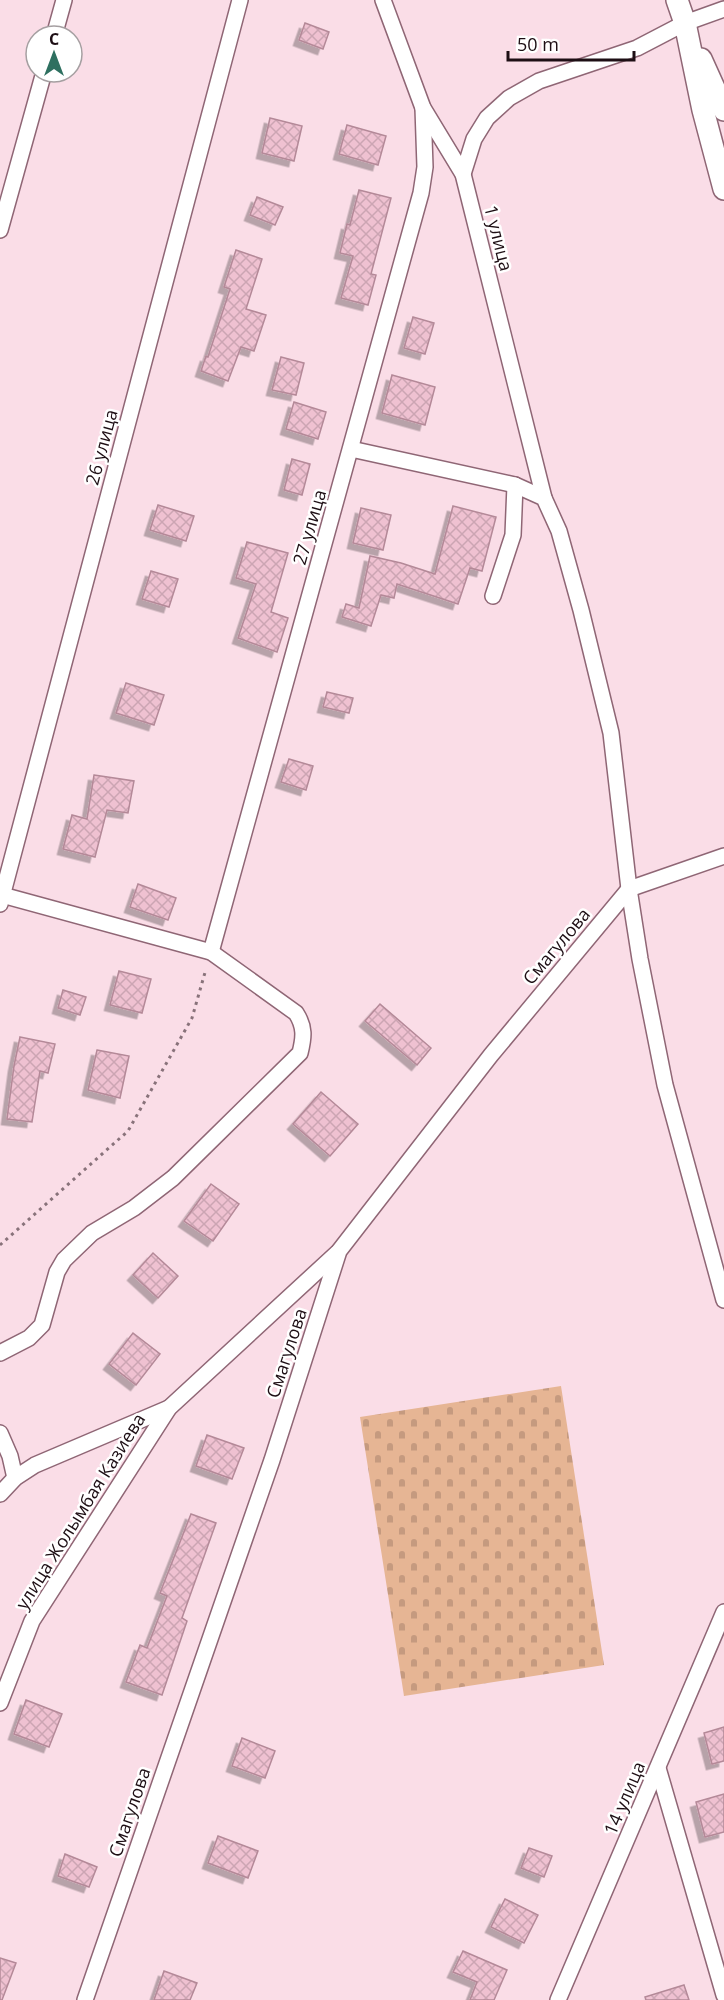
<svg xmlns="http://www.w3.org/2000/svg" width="724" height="2000" font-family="'Open Sans',sans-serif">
<defs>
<pattern id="cemetery-stones" width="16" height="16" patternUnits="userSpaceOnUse" patternTransform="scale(1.5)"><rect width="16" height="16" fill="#e6b594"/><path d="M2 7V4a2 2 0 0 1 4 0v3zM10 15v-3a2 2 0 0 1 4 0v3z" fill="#c59a7f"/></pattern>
<pattern id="building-cross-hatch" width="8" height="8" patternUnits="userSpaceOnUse" patternTransform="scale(1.5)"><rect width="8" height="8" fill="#efc1d1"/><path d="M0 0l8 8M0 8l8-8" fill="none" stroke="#cca5b3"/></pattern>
<filter id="shadow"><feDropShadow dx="-5.5" dy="5.5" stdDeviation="0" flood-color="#0004"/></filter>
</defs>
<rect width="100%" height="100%" fill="#fadde7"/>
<path fill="url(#cemetery-stones)" d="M561,1386L604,1665L404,1696L360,1417Z"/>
<g fill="url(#building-cross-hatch)" stroke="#b48998" stroke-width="1.5" filter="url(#shadow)">
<path d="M305,23L329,32L323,49L299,40Z"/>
<path d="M270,118L302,126L294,161L262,153Z"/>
<path d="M347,125L386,136L378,165L339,154Z"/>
<path d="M359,190L391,198L371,274L376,275L368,305L341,298L353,256L340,253L347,224L350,225Z"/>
<path d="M257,197L283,207L275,225L250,215Z"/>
<path d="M236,250L262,259L246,309L266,315L254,351L241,347L228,381L201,371L206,356L208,357L230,289L224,287Z"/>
<path d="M413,317L434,323L425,354L404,348Z"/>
<path d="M281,357L304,363L296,395L272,390Z"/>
<path d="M392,375L435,387L425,425L382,413Z"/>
<path d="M294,402L326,412L318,439L286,429Z"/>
<path d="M292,459L310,464L302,495L284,490Z"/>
<path d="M158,505L194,516L186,541L150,530Z"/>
<path d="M453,506L496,517L482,571L470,568L458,604L397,584L394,598L381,595L371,626L342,617L346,604L359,608L370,556L401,563L435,574Z"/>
<path d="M361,508L391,515L383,550L353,543Z"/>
<path d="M247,542L288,553L271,612L288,618L277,652L238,638L256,584L236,578Z"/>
<path d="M151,571L178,579L169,607L142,599Z"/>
<path d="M126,683L164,695L154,725L116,713Z"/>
<path d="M327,692L353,698L349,713L323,707Z"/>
<path d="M289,759L313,766L306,790L281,782Z"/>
<path d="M94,775L134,781L128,813L107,810L95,857L63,849L72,815L87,819Z"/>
<path d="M138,884L176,898L168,920L130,907Z"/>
<path d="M119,971L151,979L142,1013L110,1005Z"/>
<path d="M63,990L86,997L80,1015L58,1008Z"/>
<path d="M380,1004L431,1048L417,1065L365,1021Z"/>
<path d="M20,1037L55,1044L48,1073L40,1071L32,1122L7,1119L14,1066Z"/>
<path d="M97,1050L129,1056L120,1098L88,1090Z"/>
<path d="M321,1092L358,1124L330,1156L293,1124Z"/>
<path d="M211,1184L239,1204L213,1241L184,1221Z"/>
<path d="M153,1253L178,1276L158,1298L133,1275Z"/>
<path d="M133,1333L160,1354L136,1385L109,1364Z"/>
<path d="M207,1435L244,1448L232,1479L196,1466Z"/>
<path d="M191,1514L216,1523L182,1618L187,1621L162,1695L126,1682L140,1645L147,1648L167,1596L160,1593Z"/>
<path d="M26,1700L62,1714L49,1747L14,1734Z"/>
<path d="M724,1727V1761L712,1764L704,1733Z"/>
<path d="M242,1738L275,1751L265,1778L232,1766Z"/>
<path d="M724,1794V1832L705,1837L696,1802Z"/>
<path d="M218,1836L258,1851L248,1878L208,1863Z"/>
<path d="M529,1848L552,1856L544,1877L521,1868Z"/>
<path d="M65,1854L97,1867L89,1887L58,1876Z"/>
<path d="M505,1899L538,1915L524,1943L491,1927Z"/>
<path d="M463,1951L507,1970L494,2000H470L477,1982L453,1972Z"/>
<path d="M0,1958L16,1963L2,2000H0Z"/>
<path d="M164,1971L197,1983L190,2000H154Z"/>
<path d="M684,1985L689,2000H646L645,1997Z"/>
</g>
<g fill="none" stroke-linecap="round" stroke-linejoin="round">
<defs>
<g id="minor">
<path d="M383,0L423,108L463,174L544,498"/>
<path d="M54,36L64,0"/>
<path d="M463,174L474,139L487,118L509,98L539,81L637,48L685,23L724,9"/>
<path d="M0,230L44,72"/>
<path d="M351,449L515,485L544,498L559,531L581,610L611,733L629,889L640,959L665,1085L724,1300"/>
<path d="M493,596L513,535L515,485"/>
<path d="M0,904L240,0"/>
<path d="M211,952L421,193L425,167L423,108"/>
<path d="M0,1353L29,1338L42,1325L57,1272L64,1260L92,1233L134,1208L173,1178L300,1053C304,1037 305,1027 296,1013L211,952L2,895"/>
<path d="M0,1433L10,1456L15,1478"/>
<path d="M0,1494L15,1478L35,1465L169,1408"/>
<path d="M0,1703L32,1621L169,1408L337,1253"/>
<path d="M658,1768L724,1995"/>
<path d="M85,2000L272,1460L339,1251L491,1055L629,889L724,856"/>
<path d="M558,2000L724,1612"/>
</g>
<g id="secondary">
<path d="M677,0L685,23L703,110L724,189"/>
<path d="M701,59L724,110"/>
</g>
</defs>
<use href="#minor" stroke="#8f6675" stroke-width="18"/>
<use href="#secondary" stroke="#8f6675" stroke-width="24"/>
<path stroke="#88727a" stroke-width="3" stroke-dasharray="3 4.5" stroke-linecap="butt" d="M0,1245L128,1131L192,1018L206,969"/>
<use href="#minor" stroke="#fff" stroke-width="15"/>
<use href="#secondary" stroke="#fff" stroke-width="21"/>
</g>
<g text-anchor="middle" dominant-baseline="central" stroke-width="5" stroke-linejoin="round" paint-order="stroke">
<g font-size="18" fill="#1d0e14" stroke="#fff">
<text transform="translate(499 238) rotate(76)">1 улица</text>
<text transform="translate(101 447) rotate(-75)">26 улица</text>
<text transform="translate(309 527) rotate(-74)">27 улица</text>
<text transform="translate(556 946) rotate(-50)">Смагулова</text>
<text transform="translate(286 1353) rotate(-72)">Смагулова</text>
<text transform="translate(80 1511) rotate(-58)">улица Жолымбая Казиева</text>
<text transform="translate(624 1798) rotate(-67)">14 улица</text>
<text transform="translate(129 1812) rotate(-71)">Смагулова</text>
</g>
</g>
<g transform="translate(54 54)"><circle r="28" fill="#ffffff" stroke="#a59fa1" stroke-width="1.5"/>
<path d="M0-4.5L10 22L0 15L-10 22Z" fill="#2e7060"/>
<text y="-9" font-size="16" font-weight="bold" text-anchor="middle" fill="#1d0e14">С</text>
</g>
<path d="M508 51v9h126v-9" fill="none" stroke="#1d0e14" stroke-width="3"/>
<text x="517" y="51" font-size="18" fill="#1d0e14" stroke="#ffffff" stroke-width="4.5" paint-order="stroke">50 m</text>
</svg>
